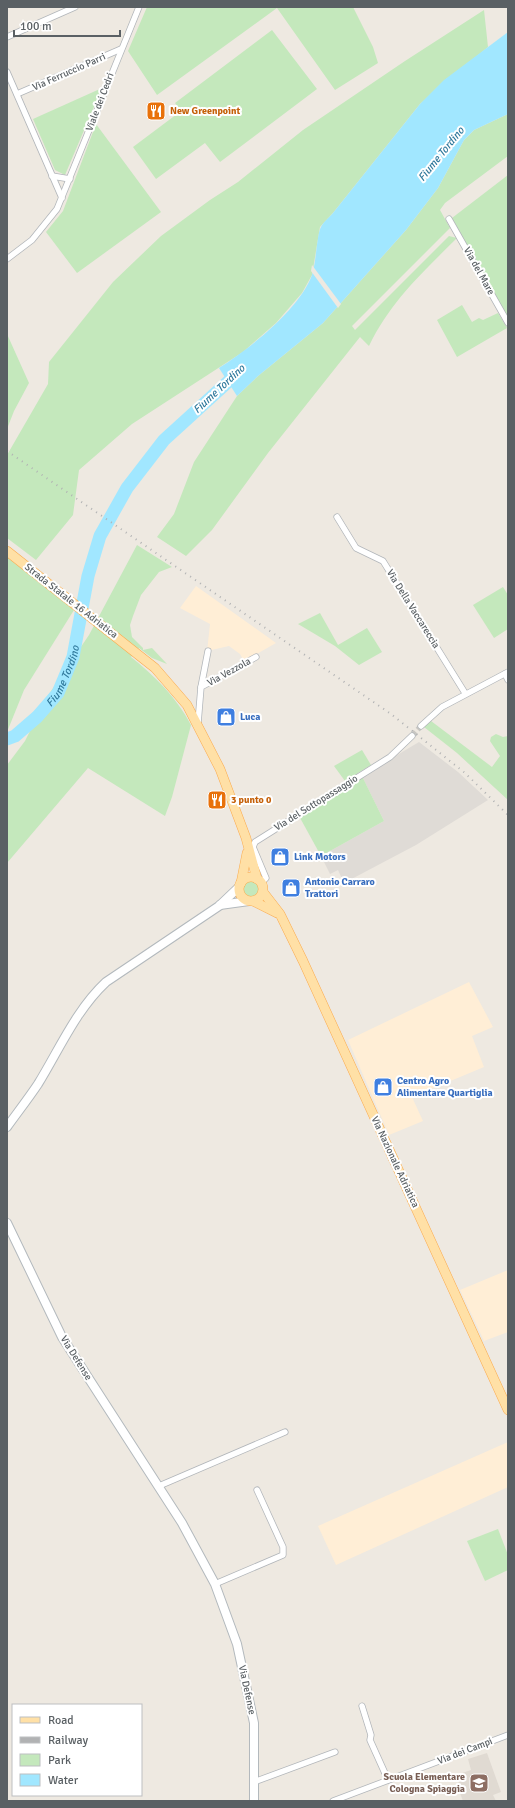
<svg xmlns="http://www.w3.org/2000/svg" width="515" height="1808" font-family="Signika,sans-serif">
<rect width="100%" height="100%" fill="#eee9e1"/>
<g fill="#ffeed6">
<path d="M196,586L276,643L244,661L240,654L229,646L207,651L210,624L180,608Z"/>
<path d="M469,982L493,1027L472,1036L484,1067L412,1097L423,1121L389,1135L348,1040Z"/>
<path d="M508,1270V1332L484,1341L460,1290Z"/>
<path d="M508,1442V1487L336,1565L318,1526Z"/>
</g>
<path fill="#dfdbd6" d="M419,742L458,772L488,800L416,845L344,883L338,870L330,874L321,856L384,821L362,776Z"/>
<path fill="#e0dad2" d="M487,1753L501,1792L493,1795L496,1801H463L460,1793L462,1792L456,1775L471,1770L468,1759Z"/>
<g fill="#c4e8bc">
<path d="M147,7H353L373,47L378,63L335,90L277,8L157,95L128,51Z"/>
<path d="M484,10L488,47L420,104L333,213L320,227L312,275L302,293L276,323L243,352L132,424L79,470L73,515L36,560L7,538V455L48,384L49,362L113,282L161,236L210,200L238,182L303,130L405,61Z"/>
<path d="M272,30L317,89L220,162L205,143L156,179L133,147L181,111L175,103Z"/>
<path d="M102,88L65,175L55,170L33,119Z"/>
<path d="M508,114V156L445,203L440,210L450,228L352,326L355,330L449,236L457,238C423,272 390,302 369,346L360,337L268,453L212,530L186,556L157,537L174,514L194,462L237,396L258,376L323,323L406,230L438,188L464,140L474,130Z"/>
<path d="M96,124L161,212L77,273L46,232L63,211Z"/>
<path d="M508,175V319L452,218Z"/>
<path d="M462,305L472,322L479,318L483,320L498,313L507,328L457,357L437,320Z"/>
<path d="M7,334L29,383L14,411L7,429Z"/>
<path d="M137,545L172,567L159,572L141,595L133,616L130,625L132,637L143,648V650L152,648L167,664L152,658L139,648L131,657C156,677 176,697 191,725L172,797L165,816L88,768L7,863V765L25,741L47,697L89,635Z"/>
<path d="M7,557L74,610L24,690L7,732Z"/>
<path d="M503,587L508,595V629L494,638L473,605Z"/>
<path d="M320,613L338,645L367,628L382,652L359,665L335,646L298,624Z"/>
<path d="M431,721L492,767L500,756L490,741L491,737L496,734L503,737L508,736V800L457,753L424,727Z"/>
<path d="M362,750L371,765L345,781L334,766Z"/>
<path d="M362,776L384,821L321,856L299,816Z"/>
<circle cx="252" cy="889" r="9"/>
<path d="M498,1529L508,1555V1570L485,1581L467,1541Z"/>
</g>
<path fill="#a1e7ff" d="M508,32V114L474,130L464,140L438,188L406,230L323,323L258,376L237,396L219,368C250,348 299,310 312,275C316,264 317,233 321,227C323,222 329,218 333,213L420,104L444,80Z"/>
<path fill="#eee9e1" d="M312,265L341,304L338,308L311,271Z"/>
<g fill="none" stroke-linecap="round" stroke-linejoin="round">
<path stroke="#a1e7ff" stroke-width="13" id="s1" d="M7,739L15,736L37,717L58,693L73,657L88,576L100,536L127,488L164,440L241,370"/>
<path stroke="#c9c7c2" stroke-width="5.5" stroke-dasharray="5.5 3" stroke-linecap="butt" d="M412,736L421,726"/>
<defs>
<g id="street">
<path d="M7,37L75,7"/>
<path d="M7,72L62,198"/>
<path d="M17,94L121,49"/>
<path d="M52,176L70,179"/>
<path d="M449,219L508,323"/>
<path d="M7,259L32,240L57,209L139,7"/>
<path d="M337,517L356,548L383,561L465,693"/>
<path d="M505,674L508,680"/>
<path d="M201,687L208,651"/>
<path d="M198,723L201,687L256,657"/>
<path d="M421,726L442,707L508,672"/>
<path d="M261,883L266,878L253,847L255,842L390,757L412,736"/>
<path d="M159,1486L285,1432"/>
<path d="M215,1584L283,1555V1547L257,1490"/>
<path d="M362,1706L371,1735L370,1740L388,1780"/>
<path d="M254,1782L335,1752"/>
<path d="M333,1801L508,1735"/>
</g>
<g id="secondary">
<path d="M220,905L249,901"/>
<path d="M7,1127C17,1113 28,1099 38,1084C59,1050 76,1010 106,982L219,906L239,887"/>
<path d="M7,1223L62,1337L182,1523L215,1584L237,1644L254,1723V1801"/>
</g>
<g id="primary">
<path d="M7,551L155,668L187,705L220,769L246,838L257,879"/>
<circle cx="251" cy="889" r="12"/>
<path d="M241,883L247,853"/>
<path d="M263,892L280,914L303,961L508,1410"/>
<path d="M253,901L277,913"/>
</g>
</defs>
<use href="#street" stroke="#b2b6ba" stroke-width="7"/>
<use href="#secondary" stroke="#b3b9bd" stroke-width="10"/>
<use href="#primary" stroke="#fbaa4d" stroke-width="10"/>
<use href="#street" stroke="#fff" stroke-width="5.5"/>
<use href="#secondary" stroke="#fff" stroke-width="8"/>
<use href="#primary" stroke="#ffe0a6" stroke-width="9"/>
<path stroke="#b1b2b3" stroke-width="2" stroke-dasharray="1 5" stroke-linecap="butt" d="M7,451L391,714L465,773L508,815"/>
</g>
<defs>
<symbol id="restaurant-square" viewBox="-11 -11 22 22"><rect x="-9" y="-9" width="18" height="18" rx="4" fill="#e8710a" stroke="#fff"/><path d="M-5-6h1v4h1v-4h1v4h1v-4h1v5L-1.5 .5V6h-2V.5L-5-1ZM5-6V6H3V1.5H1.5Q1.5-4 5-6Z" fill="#fff"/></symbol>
<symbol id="shop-square" viewBox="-11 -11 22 22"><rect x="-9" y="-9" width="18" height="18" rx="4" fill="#3f7fe0" stroke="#fff"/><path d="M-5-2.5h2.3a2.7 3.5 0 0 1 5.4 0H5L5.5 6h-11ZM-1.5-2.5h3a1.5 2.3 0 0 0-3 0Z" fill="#fff"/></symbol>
<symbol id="school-square" viewBox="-11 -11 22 22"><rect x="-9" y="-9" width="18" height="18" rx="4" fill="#8d6e63" stroke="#fff"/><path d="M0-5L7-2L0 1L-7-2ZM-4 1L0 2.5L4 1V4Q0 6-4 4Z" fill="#fff"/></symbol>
</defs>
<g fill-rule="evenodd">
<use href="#restaurant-square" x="145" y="100" width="22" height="22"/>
<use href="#shop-square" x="215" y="706" width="22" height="22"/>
<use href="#restaurant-square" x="206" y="789" width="22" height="22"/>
<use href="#shop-square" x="269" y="846" width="22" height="22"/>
<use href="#shop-square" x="280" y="877" width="22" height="22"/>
<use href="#shop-square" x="372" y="1076" width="22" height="22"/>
<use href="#school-square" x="468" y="1772" width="22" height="22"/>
</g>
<g text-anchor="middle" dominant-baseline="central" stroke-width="4" stroke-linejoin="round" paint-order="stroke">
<g font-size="10" fill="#5a6064" stroke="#fff">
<text transform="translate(69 72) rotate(-24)">Via Ferruccio Parri</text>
<text transform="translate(100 102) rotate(-69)">Viale dei Cedri</text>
<text transform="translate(479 271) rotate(61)">Via del Mare</text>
<text transform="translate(71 601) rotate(38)">Strada Statale 16 Adriatica</text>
<text transform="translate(413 609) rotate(58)">Via Della Vaccareccia</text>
<text transform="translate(229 672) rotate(-29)">Via Vezzola</text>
<text transform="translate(316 803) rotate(-32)">Via del Sottopassaggio</text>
<text transform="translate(395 1162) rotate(65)">Via Nazionale Adriatica</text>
<text transform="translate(76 1358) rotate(58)">Via Defense</text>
<text transform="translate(247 1690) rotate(78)">Via Defense</text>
<text transform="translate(465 1751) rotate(-21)">Via dei Campi</text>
</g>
<g font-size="10" font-weight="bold" fill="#c56008" stroke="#fff" text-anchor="start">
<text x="170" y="111">New Greenpoint</text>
<text x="231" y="800">3 punto 0</text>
</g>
<g font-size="10" font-weight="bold" fill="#366cbe" stroke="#fff" text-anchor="start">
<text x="240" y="717">Luca</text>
<text x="294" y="857">Link Motors</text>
<text x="305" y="882">Antonio Carraro<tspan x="305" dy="12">Trattori</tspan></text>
<text x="397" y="1081">Centro Agro<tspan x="397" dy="12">Alimentare Quartiglia</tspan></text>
</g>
<g font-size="10" font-weight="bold" fill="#785e54" stroke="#fff" text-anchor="end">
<text x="465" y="1777">Scuola Elementare<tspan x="465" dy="12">Cologna Spiaggia</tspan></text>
</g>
<g font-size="11" font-style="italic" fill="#30799c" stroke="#fff">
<text transform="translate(441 154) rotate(-51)">Fiume Tordino</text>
<text transform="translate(219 389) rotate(-43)">Fiume Tordino</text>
<text stroke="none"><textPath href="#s1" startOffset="87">Fiume Tordino</textPath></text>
</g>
</g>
<rect width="515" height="1808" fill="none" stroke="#5a6064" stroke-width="16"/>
<rect x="12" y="1704" width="130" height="92" fill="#ffffff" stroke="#bdbfc1"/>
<rect x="20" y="1717" width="20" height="6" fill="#ffe0a6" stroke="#bdbfc1"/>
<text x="48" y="1724" font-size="12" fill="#5a6064">Road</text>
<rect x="20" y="1737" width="20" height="6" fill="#b1b2b3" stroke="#bdbfc1"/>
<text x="48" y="1744" font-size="12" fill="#5a6064">Railway</text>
<rect x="20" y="1754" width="20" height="12" fill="#c4e8bc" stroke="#bdbfc1"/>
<text x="48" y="1764" font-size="12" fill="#5a6064">Park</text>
<rect x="20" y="1774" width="20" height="12" fill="#a1e7ff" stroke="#bdbfc1"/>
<text x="48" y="1784" font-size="12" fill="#5a6064">Water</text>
<path d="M14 30v6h106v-6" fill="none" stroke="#5a6064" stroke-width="2"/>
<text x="20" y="30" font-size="12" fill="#5a6064" stroke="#ffffff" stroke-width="3" paint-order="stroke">100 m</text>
</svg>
